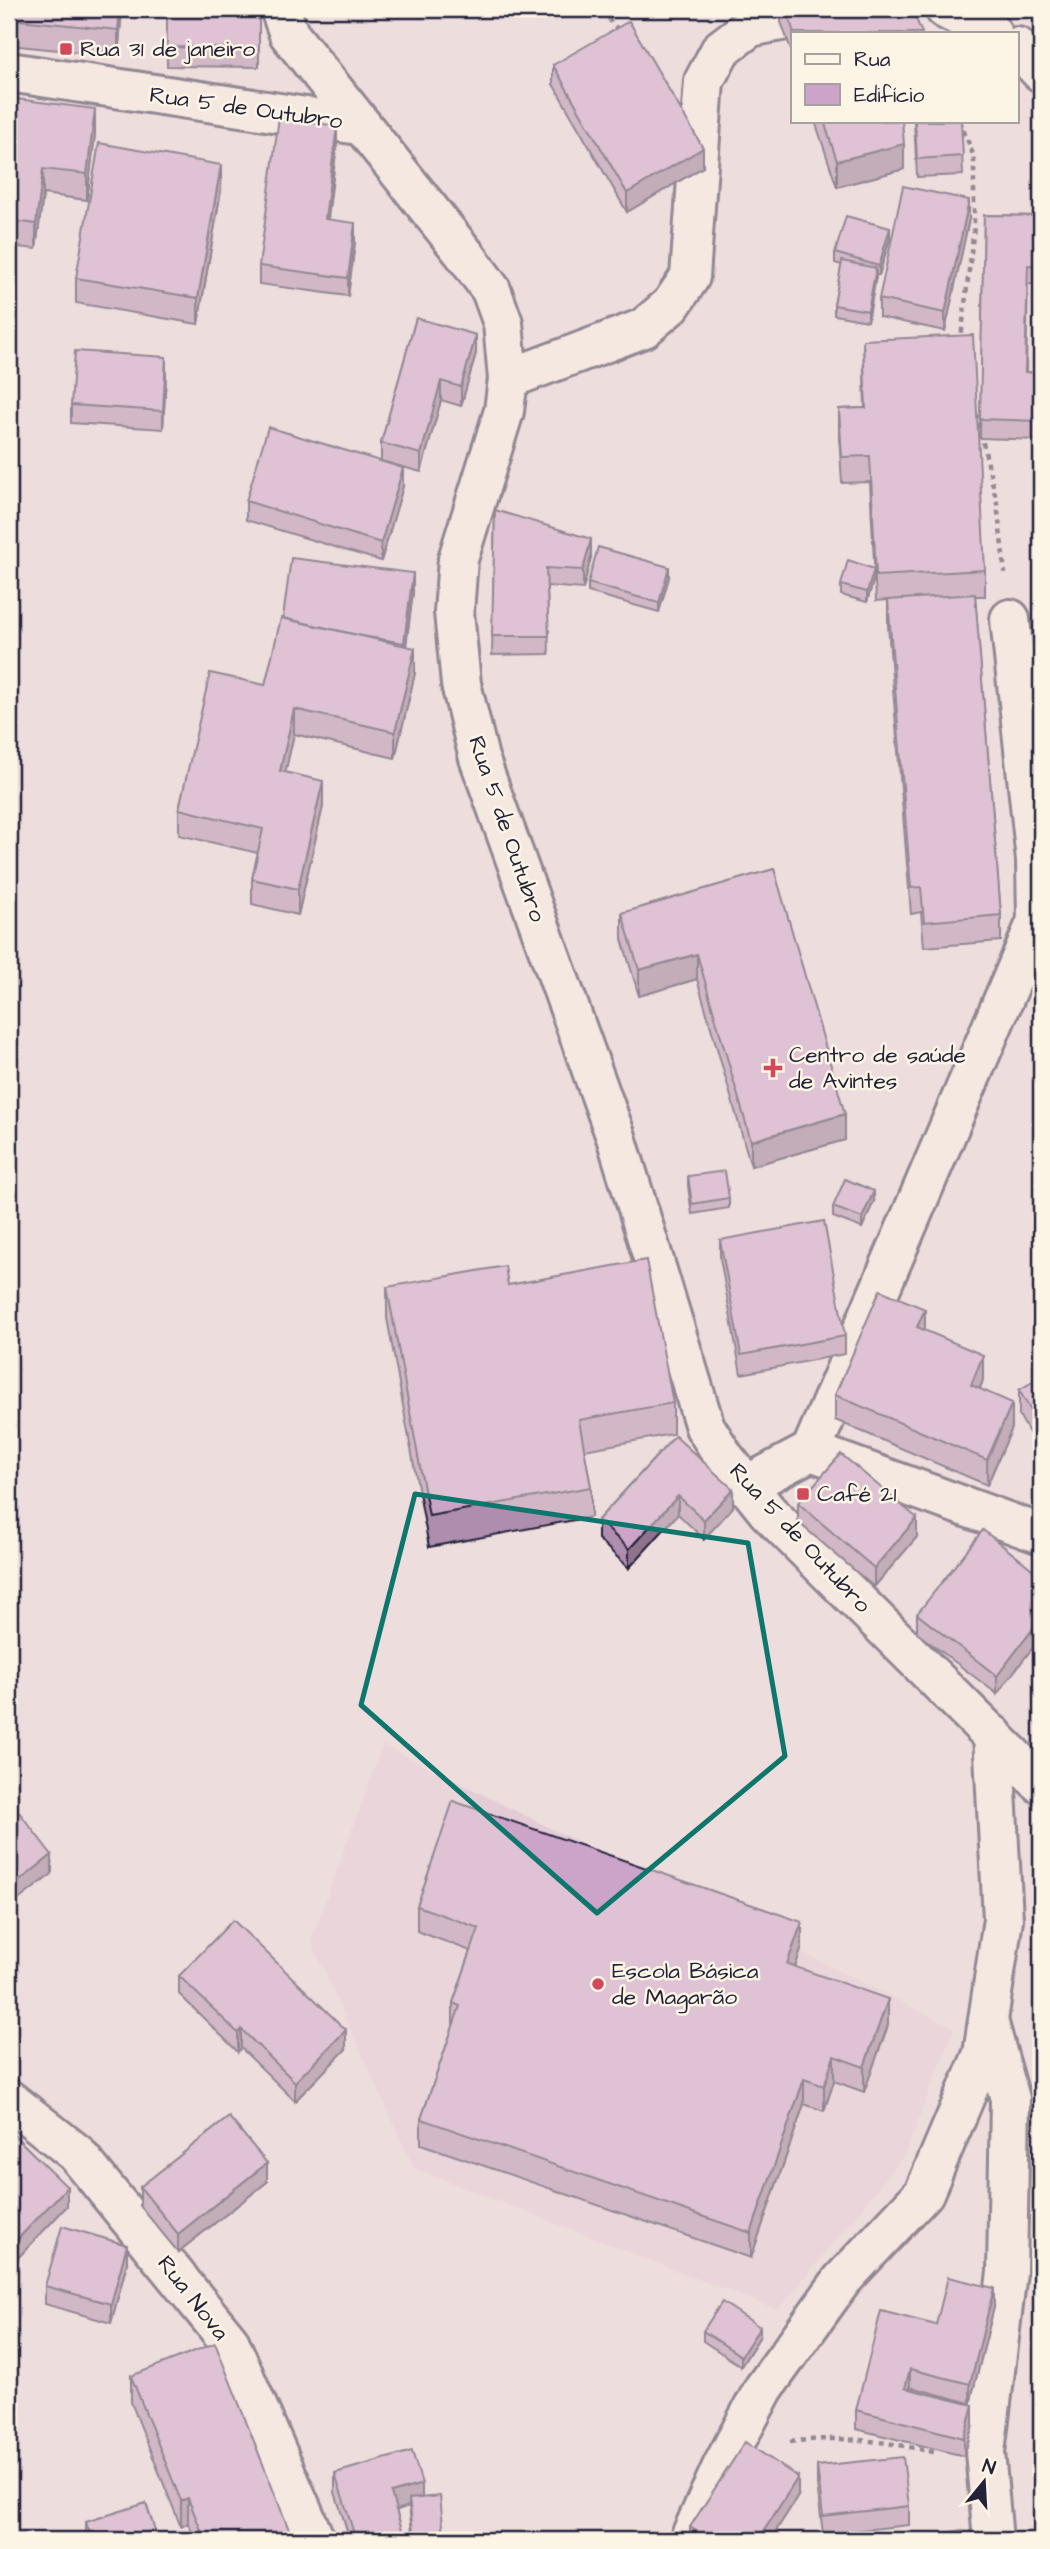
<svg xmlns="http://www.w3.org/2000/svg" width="1050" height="2549" font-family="'Architects Daughter',sans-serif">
<rect width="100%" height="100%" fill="#edd"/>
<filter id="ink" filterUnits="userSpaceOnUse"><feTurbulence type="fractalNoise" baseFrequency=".0143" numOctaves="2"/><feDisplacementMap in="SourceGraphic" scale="14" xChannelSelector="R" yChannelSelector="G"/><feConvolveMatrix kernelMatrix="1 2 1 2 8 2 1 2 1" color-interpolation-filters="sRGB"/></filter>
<g filter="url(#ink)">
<path fill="#e4ccd7" d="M383,1745L954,2028L904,2156L778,2310L414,2168L311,1941Z"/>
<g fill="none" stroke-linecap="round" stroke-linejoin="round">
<defs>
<g id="minor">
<path d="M280,9L289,34L467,257L491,290L503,323L508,379L504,411L458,559L454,612L461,684L479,758L616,1137L705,1427L724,1457L768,1512L1041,1784"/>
<path d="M945,9L992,33"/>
<path d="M1017,47L1041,72"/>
<path d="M9,72L359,125"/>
<path d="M508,379L644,328L671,305L690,277L704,81L721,49L750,27L844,9"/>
<path d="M811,1451L1037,921L1036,860L1010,619"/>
<path d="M745,1486L811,1451L1041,1534"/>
<path d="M989,2024L1010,2099L1007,2272L985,2452L993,2540"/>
<path d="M9,2100L76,2153L229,2341L315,2540"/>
<path d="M689,2540L722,2467L764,2388L842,2280L924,2193L983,2054L1003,1919L993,1735"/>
</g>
</defs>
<use href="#minor" stroke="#22223b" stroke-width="44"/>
<g stroke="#22223b" stroke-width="4.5" stroke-dasharray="5 5" stroke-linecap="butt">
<path d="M605,9L611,23L620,31"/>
<path d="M960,121L974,157V227L961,339"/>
<path d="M976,413L997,503L1005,573"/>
<path d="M790,2442C841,2435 887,2441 937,2453"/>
</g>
<use href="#minor" stroke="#fcf5e5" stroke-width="38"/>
</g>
<g fill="#af8dae" stroke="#22223b" stroke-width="2">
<path d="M9,9H122L118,56L9,45Z"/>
<path d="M167,9H259V67L167,66Z"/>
<path d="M781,9H786L922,33H793V55L781,22Z"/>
<path d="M553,65L703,167L627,212L553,84Z"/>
<path d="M9,98L95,134L87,200L43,194L36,249L9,246Z"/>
<path d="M815,121H902L904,169L837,187Z"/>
<path d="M914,121H961L963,175L917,177Z"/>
<path d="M337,144L328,219L355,242L348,296L259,284V266Z"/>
<path d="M221,190L198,324L76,303V278Z"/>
<path d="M984,215L1041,216V284H1028L1026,372L1041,373V440L980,438Z"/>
<path d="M969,219L945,331L879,317V299Z"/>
<path d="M890,238L879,275H876L868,321L834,315V305L842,265L835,263V253Z"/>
<path d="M416,318L476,353L461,406L441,400L421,472L381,461V443Z"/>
<path d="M863,340L985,570V596H975L1001,915V941L924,947L921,912L911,914L888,626V600L876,601L870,482L842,483L839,435V409L865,408Z"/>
<path d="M166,375L163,429L71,423V405Z"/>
<path d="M403,486L381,561L246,520V501Z"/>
<path d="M495,510L591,557L583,589L547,586L549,654L492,655Z"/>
<path d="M669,577L659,612L588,592V583Z"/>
<path d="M874,578L867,602L841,595V585Z"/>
<path d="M413,592L406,646L415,673L395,758L294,734L285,772L323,806L298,915L252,904V879L258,853L179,835V809L265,685L283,618Z"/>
<path d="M1041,668V740H1040L1035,687V669Z"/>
<path d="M774,869L845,1140L751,1166L697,979L639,996L622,939V913Z"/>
<path d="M1041,910V925L1038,923V913Z"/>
<path d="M688,1176L729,1198V1208L692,1214L688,1186Z"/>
<path d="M874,1201L862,1228L833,1217V1207Z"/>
<path d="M720,1240L845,1336V1354L741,1374L720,1258Z"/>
<path d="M508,1285L673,1403V1434L584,1450L591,1487V1517L429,1547L387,1318V1287Z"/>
<path d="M925,1330L983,1380L980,1389L1012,1428L987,1485L835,1420V1395Z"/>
<path d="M1041,1377V1454L1019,1415V1390Z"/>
<path d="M675,1436L733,1507L704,1539L678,1514L629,1568L598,1539V1520Z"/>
<path d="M798,1503L917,1537L874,1587L798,1522Z"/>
<path d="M1041,1576L997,1694L917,1633V1614Z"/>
<path d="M417,1906L802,1947L795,1967L888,2025L864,2092L834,2081L824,2111L804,2104L751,2258L421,2144V2119L453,2027V2003L471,1951L417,1931Z"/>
<path d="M179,1976L346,2049L295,2101L241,2048L238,2052L179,1994Z"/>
<path d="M9,2130L67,2206L12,2264L9,2261Z"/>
<path d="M267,2182L178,2252L140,2206V2187Z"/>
<path d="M127,2263L111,2323L45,2304V2286Z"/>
<path d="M994,2307L970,2403L910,2387L909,2389L973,2424L964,2456L856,2429V2410L936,2325Z"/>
<path d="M703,2331L760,2336L741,2366L703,2341Z"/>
<path d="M131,2376L293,2540H195L188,2523L181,2527L131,2402Z"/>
<path d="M817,2466L909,2506V2525L823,2534L817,2485Z"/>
<path d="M335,2473L422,2498L444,2535V2540H413L409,2506L396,2510L405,2540H350L335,2492Z"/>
<path d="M798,2496L770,2540H690V2527Z"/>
<path d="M86,2522L158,2540H86Z"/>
</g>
<g fill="#8f738d" stroke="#22223b" stroke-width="2">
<path d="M120,9H122L118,56V30Z"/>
<path d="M95,109V134L87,200V174Z"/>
<path d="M337,126V144L325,237V219Z"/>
<path d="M904,144V169L837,187V161Z"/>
<path d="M703,148V167L627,212V193Z"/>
<path d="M221,165V190L198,324V298Z"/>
<path d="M43,169V194L36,249V224Z"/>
<path d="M969,200V219L945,331V313Z"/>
<path d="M355,223V242L348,296V278Z"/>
<path d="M890,228V238L879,275V266Z"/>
<path d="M876,268V277L868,321V311Z"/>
<path d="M476,335V353L461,406V387Z"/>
<path d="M166,357V375L163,429V411Z"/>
<path d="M441,381V400L421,472V454Z"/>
<path d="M403,468V486L381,561V543Z"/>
<path d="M591,539V557L583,589V570Z"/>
<path d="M669,567V577L659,612V603Z"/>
<path d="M874,569V578L867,602V592Z"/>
<path d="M413,573V592L404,661V643Z"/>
<path d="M415,648V673L395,758V732Z"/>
<path d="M294,709V734L280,796V771Z"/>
<path d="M323,781V806L298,915V889Z"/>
<path d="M697,954V979L639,996V970Z"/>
<path d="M845,1114V1140L751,1166V1141Z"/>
<path d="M874,1191V1201L862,1228V1218Z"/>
<path d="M925,1309V1334L917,1327Z"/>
<path d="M983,1355V1380L971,1410V1385Z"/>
<path d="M1012,1403V1428L987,1485V1460Z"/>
<path d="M733,1489V1507L704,1539V1520Z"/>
<path d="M678,1496V1514L629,1568V1549Z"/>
<path d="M917,1518V1537L874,1587V1568Z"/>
<path d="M1041,1618V1637L997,1694V1676Z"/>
<path d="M52,1855V1874L9,1907V1889Z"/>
<path d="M802,1922V1947L787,1990V1964Z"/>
<path d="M888,1999V2025L864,2092V2067Z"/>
<path d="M241,2029V2048L238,2052V2033Z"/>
<path d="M346,2030V2049L295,2101V2082Z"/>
<path d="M834,2056V2081L824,2111V2086Z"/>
<path d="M804,2079V2104L751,2258V2233Z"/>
<path d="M267,2163V2182L178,2252V2234Z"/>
<path d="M67,2187V2206L12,2264V2245Z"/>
<path d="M127,2245V2263L111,2323V2304Z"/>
<path d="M994,2288V2307L970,2403V2384Z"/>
<path d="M760,2327V2336L741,2366V2356Z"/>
<path d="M910,2369V2387L905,2406V2388Z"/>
<path d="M973,2405V2424L964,2456V2438Z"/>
<path d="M798,2477V2496L770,2540H758Z"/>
<path d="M422,2484V2502L409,2499V2506L391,2512V2493Z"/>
<path d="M188,2498V2523L181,2527V2501Z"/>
</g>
<g fill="#cca4ca" stroke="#22223b" stroke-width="2">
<path d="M9,9H120L118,30L9,19Z"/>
<path d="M167,9H259V49L167,47Z"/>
<path d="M786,9H912L922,33H794Z"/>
<path d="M629,21L703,148L627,193L553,65Z"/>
<path d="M9,98L95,109L87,174L43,169L36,224L9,220Z"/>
<path d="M279,117L337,126L325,219L355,223L348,278L259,266Z"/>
<path d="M824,121H902L904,144L837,161Z"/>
<path d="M915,121H961L963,156L917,159Z"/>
<path d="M99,143L221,165L198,298L76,278Z"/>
<path d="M903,186L969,200L945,313L879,299Z"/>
<path d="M984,215L1041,216V266L1028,265L1025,372L1041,373V421L980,419Z"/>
<path d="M846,216L890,228L879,266L835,253Z"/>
<path d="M842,261L876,268L868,311L834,305Z"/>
<path d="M416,318L476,335L461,387L441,381L421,454L381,443Z"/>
<path d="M973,335L985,570L876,576L870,456L842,457L839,409L866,408L863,340Z"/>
<path d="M75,351L166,357L163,411L71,405Z"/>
<path d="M268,427L403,468L381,543L246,501Z"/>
<path d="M495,510L591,539L583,570L546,568L549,636H492Z"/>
<path d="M598,547L669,567L659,603L588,583Z"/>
<path d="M291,558L413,573L404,643L362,636L283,618Z"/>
<path d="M848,560L874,569L867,592L841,585Z"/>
<path d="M975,594L1001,915L924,922L921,887L911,888L888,600Z"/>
<path d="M281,618L415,648L395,732L294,709L280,771L323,781L298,889L252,879L263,829L179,809L210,673L265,685Z"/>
<path d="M1041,668V722H1040L1035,669Z"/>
<path d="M774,869L845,1114L751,1141L697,954L639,970L622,913Z"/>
<path d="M725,1171L729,1198L692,1204L688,1176Z"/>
<path d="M845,1179L874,1191L862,1218L833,1207Z"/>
<path d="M824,1221L845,1336L741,1355L720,1240Z"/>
<path d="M646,1260L673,1403L579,1420L591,1487L429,1516L387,1287L505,1266L508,1285Z"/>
<path d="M880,1290L925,1309L917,1327L983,1355L971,1385L1012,1403L987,1460L835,1395Z"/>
<path d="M1041,1377V1428L1019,1390Z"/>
<path d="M675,1436L733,1489L704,1520L678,1496L629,1549L598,1520Z"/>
<path d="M841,1454L917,1518L874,1568L798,1503Z"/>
<path d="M983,1530L1041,1576V1618L997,1676L917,1614Z"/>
<path d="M9,1799L52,1855L9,1889Z"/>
<path d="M453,1801L802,1922L787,1964L888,1999L864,2067L834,2056L824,2086L804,2079L751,2233L421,2119L460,2006L453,2003L479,1928L417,1906Z"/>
<path d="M233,1920L346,2030L295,2082L241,2029L238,2033L179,1976Z"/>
<path d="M229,2117L267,2163L178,2234L140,2187Z"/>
<path d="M9,2130L67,2187L12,2245L9,2243Z"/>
<path d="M62,2226L127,2245L111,2304L45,2286Z"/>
<path d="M948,2277L994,2288L970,2384L910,2369L905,2388L973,2405L964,2438L856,2410L881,2311L936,2325Z"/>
<path d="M722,2302L760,2327L741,2356L703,2331Z"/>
<path d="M215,2343L293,2540H205L188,2498L181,2501L131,2376Z"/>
<path d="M745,2442L798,2477L758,2540H746L739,2536L737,2540H711L690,2527Z"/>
<path d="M412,2451L422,2484L391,2493L405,2540H356L335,2473Z"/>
<path d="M903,2457L909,2506L823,2516L817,2466Z"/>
<path d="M440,2496L444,2535L414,2538L409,2499Z"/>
<path d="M146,2503L158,2540H92L86,2522Z"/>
<path d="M963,2530L965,2540H906Z"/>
</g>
</g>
<path d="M0 0H1050V2549H0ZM415,1494L748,1543L785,1756L597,1913L361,1705Z" fill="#edd" fill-opacity=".55" fill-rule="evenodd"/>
<path fill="none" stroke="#0f766e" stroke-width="5" stroke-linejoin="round" d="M415,1494L748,1543L785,1756L597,1913L361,1705Z"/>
<g fill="#d1495b" stroke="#fcf5e5" stroke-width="2.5">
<rect x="59" y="42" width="14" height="14" rx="3.5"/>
<path d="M769.5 1057.5h7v7h7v7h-7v7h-7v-7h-7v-7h7z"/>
<rect x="796" y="1487" width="14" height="14" rx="3.5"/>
<circle cx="598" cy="1984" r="7"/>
</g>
<g text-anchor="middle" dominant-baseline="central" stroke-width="5" stroke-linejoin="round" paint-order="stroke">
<g font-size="23" fill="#22223b" stroke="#fcf5e5" text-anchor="start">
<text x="80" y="49">Rua 31 de janeiro</text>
<text x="789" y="1055">Centro de saúde<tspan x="789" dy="26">de Avintes</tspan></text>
<text x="817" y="1494">Café 21</text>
<text x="612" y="1971">Escola Básica<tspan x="612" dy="26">de Magarão</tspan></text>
</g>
<g font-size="23" fill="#22223b" stroke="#fcf5e5">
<text transform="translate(246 108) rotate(8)">Rua 5 de Outubro</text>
<text transform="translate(507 829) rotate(71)">Rua 5 de Outubro</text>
<text transform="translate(800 1538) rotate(47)">Rua 5 de Outubro</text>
<text transform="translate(193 2298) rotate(52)">Rua Nova</text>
</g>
</g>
<rect width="1050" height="2549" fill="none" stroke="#fcf5e5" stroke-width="35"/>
<rect x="18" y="18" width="1015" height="2514" fill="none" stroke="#22223b" stroke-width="2.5" filter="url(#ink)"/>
<rect x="791" y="32" width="228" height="91" fill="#fcf5e5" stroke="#a5a1a1" stroke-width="2"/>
<rect x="805" y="54" width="35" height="10" fill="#fcf5e5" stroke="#a5a1a1" stroke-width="2"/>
<text x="854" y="66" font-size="21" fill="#22223b">Rua</text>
<rect x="805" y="84" width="35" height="21" fill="#cca4ca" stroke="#a5a1a1" stroke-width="2"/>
<text x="854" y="102" font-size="21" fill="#22223b">Edifício</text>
<g transform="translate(984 2482) rotate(18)" stroke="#fcf5e5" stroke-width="5" paint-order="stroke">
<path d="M0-5L12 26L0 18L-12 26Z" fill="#22223b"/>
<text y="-10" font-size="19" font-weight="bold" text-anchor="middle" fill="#22223b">N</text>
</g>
</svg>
